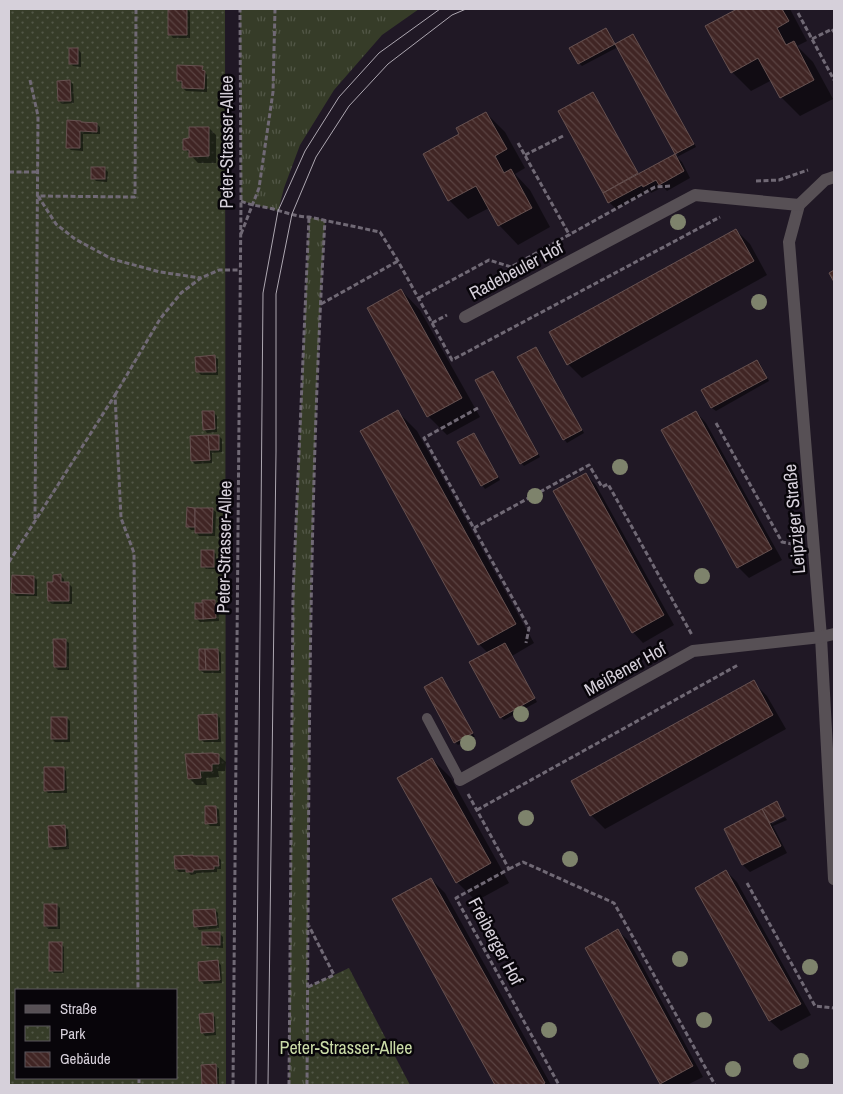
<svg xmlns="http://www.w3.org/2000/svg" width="843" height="1094" font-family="'Archivo Narrow',sans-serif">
<defs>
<pattern id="grass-tufts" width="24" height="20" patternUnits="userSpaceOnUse" patternTransform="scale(1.25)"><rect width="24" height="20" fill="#363c28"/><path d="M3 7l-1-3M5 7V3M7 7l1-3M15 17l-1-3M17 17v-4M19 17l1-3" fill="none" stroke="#525747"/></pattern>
<pattern id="park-dots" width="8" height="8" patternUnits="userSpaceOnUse" patternTransform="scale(1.25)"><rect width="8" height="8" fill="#363c28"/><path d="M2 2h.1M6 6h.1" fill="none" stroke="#525747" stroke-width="1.8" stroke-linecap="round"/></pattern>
<pattern id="building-back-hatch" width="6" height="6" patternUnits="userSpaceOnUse" patternTransform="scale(1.25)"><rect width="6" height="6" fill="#402524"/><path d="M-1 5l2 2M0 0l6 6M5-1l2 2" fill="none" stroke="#5b4443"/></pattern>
</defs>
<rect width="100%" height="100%" fill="#201825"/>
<g fill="url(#grass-tufts)">
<path d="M240,9H419L382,35L334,90L300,145L284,188L278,211L241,201Z"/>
<path d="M309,217L325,220C308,508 309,797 307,1085H289L293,595Z"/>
</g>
<g fill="url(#park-dots)" fill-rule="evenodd">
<path d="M9,9H225L226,1085H9ZM16,990H176V1078H16Z"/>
<path d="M349,968L410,1085H307L308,987Z"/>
</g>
<g fill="#0007">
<path d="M187,9L190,12V38H173L170,34Z"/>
<path d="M739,9H790L807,41L797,46L813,62L833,99L800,116L781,97L772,80L751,91L732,72L707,26Z"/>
<path d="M606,29L609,33L616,45L632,36L636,39L696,147L677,157L682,162L690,178L667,191L663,187L651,193L650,191L616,209L609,202L559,112L595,97L639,175L678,155L618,47L582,66L579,63Z"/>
<path d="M78,49L81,53V67L73,66L70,63Z"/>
<path d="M202,68L207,75V92L186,91L183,88V83H181L178,80Z"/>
<path d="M70,81L73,84L74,103L62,104L59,101Z"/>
<path d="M486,113L505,132L525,168L515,174L530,190L550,227L518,245L499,225L489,208L468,219L449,200L461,135Z"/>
<path d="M82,123L97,124L100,127V134H83V151L71,150L67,147Z"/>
<path d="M209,128L216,135V163H198L185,149L191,140Z"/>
<path d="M104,168L108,172L107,182L96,181L93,178Z"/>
<path d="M736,230L750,244L767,275L582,378L568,364Z"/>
<path d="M401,290L420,310L480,417L447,435L428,416Z"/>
<path d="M536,348L539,351L584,433L567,443L564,439L519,358Z"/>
<path d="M214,356L218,359V375H201L198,372Z"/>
<path d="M757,361L760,364L769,381L716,411L712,408L703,391Z"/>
<path d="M493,372L496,375L540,457L524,466L521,463Z"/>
<path d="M213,412L217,416V432L207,433L204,429Z"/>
<path d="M398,412L417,431L534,643L512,656L537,702L504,720L501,717L488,653L479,644Z"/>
<path d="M696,412L706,423L782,560L749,578L738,567Z"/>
<path d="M474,434L477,438L500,480L485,489L482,485Z"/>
<path d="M219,436L222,439V452L212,453V463L195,464L192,461Z"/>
<path d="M586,475L596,485L674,625L643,643L633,632Z"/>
<path d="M212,509L216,512L215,536H199L196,532V530H191L187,526Z"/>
<path d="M213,551L216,554V569H206L203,566Z"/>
<path d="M61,576L64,579V583H68L72,587V604H52L49,601L55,583Z"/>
<path d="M34,577L37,580V596H16L13,593Z"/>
<path d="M215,601L218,605L219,621L200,622L197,619Z"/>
<path d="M65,640L69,643V670H58L55,667Z"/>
<path d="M218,650L221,653V673H204L200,670Z"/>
<path d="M442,678L445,682L475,737L458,745L455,742Z"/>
<path d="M753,682L767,696L786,729L605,829L591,815L573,781Z"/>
<path d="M217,715L220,718L221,742H204L200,739Z"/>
<path d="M67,718L70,721V742H55L52,739Z"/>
<path d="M218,755L226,762L225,771H218L219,777L206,778L207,785H196L189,778Z"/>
<path d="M432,759L451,778L509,883L476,901L457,882Z"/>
<path d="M63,768L66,771L67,793H48L45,790Z"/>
<path d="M777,803L780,806L784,815L772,821V824L785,817L787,820L773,826L787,853L750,872L743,865L725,829Z"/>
<path d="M216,807L219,810L220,826H210L207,823Z"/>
<path d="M65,827L68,830L69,849L54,850L51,847Z"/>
<path d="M218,857L221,860V869H217V872L196,873V874L191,875L188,872H179L176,869Z"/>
<path d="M726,871L737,882L811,1015L781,1031L770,1021L696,888Z"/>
<path d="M431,879L445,893L551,1085H497L394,900Z"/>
<path d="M57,905L60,908V929H48L45,926Z"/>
<path d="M215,910L218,913L219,928L199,930L195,926Z"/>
<path d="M618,931L629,941L703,1077L687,1085H662L661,1083Z"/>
<path d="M219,933L223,937V948L207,947L203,944Z"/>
<path d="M61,944L64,947V973H54L50,970Z"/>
<path d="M218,962L221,965L222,983L204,984L201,981Z"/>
<path d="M212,1014L215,1017L216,1035L205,1036L202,1032Z"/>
<path d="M215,1065L219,1068V1085H203Z"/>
</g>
<g fill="url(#building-back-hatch)" stroke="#665150">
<path d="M178,9H187V35H168V10Z"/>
<path d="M737,9H782L789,21L777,28L786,45L794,41L814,80L780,98L758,58L731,73L705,26Z"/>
<path d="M606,28L615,44L578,64L569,48Z"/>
<path d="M633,34L694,144L675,154L615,44Z"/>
<rect x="69" y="48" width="9" height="16"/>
<path d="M177,65L203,66L202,70L205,71L204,89L182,88V81H177Z"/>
<path d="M70,80L71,101H58L57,81Z"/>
<path d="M593,92L638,173L603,193L558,111Z"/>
<path d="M486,112L507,149L495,156L504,173L511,169L532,208L498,226L476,186L448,201L423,154L459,134L456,128Z"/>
<path d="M67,120L81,121V122L97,123V132L80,131V148H66Z"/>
<path d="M189,127H209V156L189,157V150H183V139L189,138Z"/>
<path d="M675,154L684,171L659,185L656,180L643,187L642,185L608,203L603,193Z"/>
<rect x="91" y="167" width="14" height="12"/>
<path d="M736,229L754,261L567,365L549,332Z"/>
<path d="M834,270V282L829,273Z"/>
<path d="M401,289L462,398L427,417L367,308Z"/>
<path d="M536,347L582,430L563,440L517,357Z"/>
<path d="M215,355L216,372H196L195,357Z"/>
<path d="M757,360L767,378L711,408L701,390Z"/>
<path d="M493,371L538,454L520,464L475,380Z"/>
<path d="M398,410L516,624L478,645L360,431Z"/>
<path d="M202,411H214L215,429L203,430Z"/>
<path d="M696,411L772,549L737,568L661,430Z"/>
<path d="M474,433L498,477L481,486L457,442Z"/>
<path d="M208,435H219V450H209Z"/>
<path d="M208,435L210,460L191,461L190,436Z"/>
<path d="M586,473L664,615L632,633L553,491Z"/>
<path d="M187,507L195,508V527H186Z"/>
<path d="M195,508H213L212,533H195Z"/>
<rect x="201" y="550" width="13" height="17"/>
<path d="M61,574V582H69V601H48L47,582H53V575Z"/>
<path d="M12,575L34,576V594L11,593Z"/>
<path d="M202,600H215L216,618L203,619Z"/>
<rect x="195" y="603" width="8" height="16"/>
<path d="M53,639H66V667H54Z"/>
<path d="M505,643L535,698L500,718L469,662Z"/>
<path d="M199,649H205L206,670H199Z"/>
<path d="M205,649H218L219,670H206Z"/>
<path d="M442,677L473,733L454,743L424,687Z"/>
<path d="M754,680L773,715L590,816L571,781Z"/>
<path d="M217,714L218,739L199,740L198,715Z"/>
<rect x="51" y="717" width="16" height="22"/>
<path d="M211,753L219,754V764H212V771H200L201,778L188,779L185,754Z"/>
<path d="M432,758L491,863L456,883L397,778Z"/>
<path d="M44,767H64V790L44,791Z"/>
<path d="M777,801L784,816L770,823L762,809Z"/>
<path d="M205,806H216L217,823L205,824Z"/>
<path d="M762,809L781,846L742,865L724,829Z"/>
<path d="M65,825L66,846L49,847L48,826Z"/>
<path d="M193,855V856H218L219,866H214V869L193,870V872H186V869H175L174,856Z"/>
<path d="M726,870L801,1004L769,1021L695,888Z"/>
<path d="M431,878L545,1083L542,1085H495L392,899Z"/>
<rect x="44" y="904" width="13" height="22"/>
<path d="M215,909L217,925L194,927L193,910Z"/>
<path d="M618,929L693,1066L660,1084L585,948Z"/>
<rect x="202" y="932" width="18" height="13"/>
<rect x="49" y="942" width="13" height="29"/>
<path d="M218,960L220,980L199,981L198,962Z"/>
<path d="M213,1013L214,1032L201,1033L199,1014Z"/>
<path d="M216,1064L217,1085H202L201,1065Z"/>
</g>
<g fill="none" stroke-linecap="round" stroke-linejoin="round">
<g stroke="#706975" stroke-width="3" stroke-dasharray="5 2.5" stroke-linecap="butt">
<path d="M136,9L135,197L38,196L56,224L75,239L112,259L160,272L201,278"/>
<path d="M798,13L834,80"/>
<path d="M812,39L832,29L834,32"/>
<path d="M30,80L38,116L35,519"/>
<path d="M518,143L570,236"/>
<path d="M525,155L563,136"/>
<path d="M9,172H38"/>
<path d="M756,181L779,180L808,170"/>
<path d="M241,201C250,205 259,206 269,208C282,211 296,217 309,217L380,232L398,261L432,323L447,315"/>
<path d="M241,234L259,188L273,92L275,9"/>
<path d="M419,298L489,260L511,267L655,187L672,186"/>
<path d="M321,304L398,261"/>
<path d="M432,323L452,360L720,217"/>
<path d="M115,395L160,319L181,293L201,278L219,270H240"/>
<path d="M478,408L424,438L529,628L526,643"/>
<path d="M716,423L782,542L797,545"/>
<path d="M474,528L589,465L602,487L608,484L692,635"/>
<path d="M9,562L115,395L121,518L134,553L138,990"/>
<path d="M468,794L509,869L456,898L559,1085"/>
<path d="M477,810L738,665"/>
<path d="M509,869L523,862L614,903L715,1085"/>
<path d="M747,883L815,1006L834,1008"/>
<path d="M308,987L334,975L309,926"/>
<path d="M139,1078V1085"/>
<path d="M233,1085L241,201L240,9"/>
<path d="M289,1085L293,595L309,217"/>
<path d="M307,1085C309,797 308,508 325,220"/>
</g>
<path stroke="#575055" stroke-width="10" d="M427,718L460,780"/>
<g stroke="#575055" stroke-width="12">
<path d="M834,177L825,180L799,205L789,242L821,637L834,879"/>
<path d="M465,317L695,195L799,205"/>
<path d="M460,780L693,651L821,637L834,634"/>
</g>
<g stroke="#ada7b1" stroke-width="1">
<path d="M256,1085L263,293L278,211L305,151L339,97L379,53L440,9"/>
<path d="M268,1085L276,452V294L292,214L316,157L349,106L388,64L452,15L466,9"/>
</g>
</g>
<g fill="#7e836c">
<circle cx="678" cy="222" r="8"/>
<circle cx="759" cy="302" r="8"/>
<circle cx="620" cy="467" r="8"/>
<circle cx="535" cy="496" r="8"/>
<circle cx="702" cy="576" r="8"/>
<circle cx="521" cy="714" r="8"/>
<circle cx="468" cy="743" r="8"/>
<circle cx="526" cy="818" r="8"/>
<circle cx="570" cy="859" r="8"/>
<circle cx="680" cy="959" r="8"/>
<circle cx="810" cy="967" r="8"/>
<circle cx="704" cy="1020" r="8"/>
<circle cx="549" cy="1030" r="8"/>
<circle cx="801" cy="1061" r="8"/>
<circle cx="733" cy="1069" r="8"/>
</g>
<g text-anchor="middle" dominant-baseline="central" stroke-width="5" stroke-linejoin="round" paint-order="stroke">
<g font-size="18" fill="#d6d0da" stroke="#08050a">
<text transform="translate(226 142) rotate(-90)">Peter-Strasser-Allee</text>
<text transform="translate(516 270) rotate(-28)">Radebeuler Hof</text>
<text transform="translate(794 519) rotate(-95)">Leipziger Straße</text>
<text transform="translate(224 547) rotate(-89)">Peter-Strasser-Allee</text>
<text transform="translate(625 669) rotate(-29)">Meißener Hof</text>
<text transform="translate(496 941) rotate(62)">Freiberger Hof</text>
</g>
<g font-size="18" fill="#cadba7" stroke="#08050a">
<text x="346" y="1047">Peter-Strasser-Allee</text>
</g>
</g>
<rect width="843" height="1094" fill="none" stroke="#d6d0da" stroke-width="20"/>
<rect x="15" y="989" width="162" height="90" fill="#08050a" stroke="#5a565d"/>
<rect x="25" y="1005" width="25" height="8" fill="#575055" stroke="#5a565d"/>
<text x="60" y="1014" font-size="15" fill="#d6d0da">Straße</text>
<rect x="25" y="1026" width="25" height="15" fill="url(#park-dots)" stroke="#5a565d"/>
<text x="60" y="1039" font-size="15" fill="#d6d0da">Park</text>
<rect x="25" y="1052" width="25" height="15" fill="url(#building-back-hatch)" stroke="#5a565d"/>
<text x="60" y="1064" font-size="15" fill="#d6d0da">Gebäude</text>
</svg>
